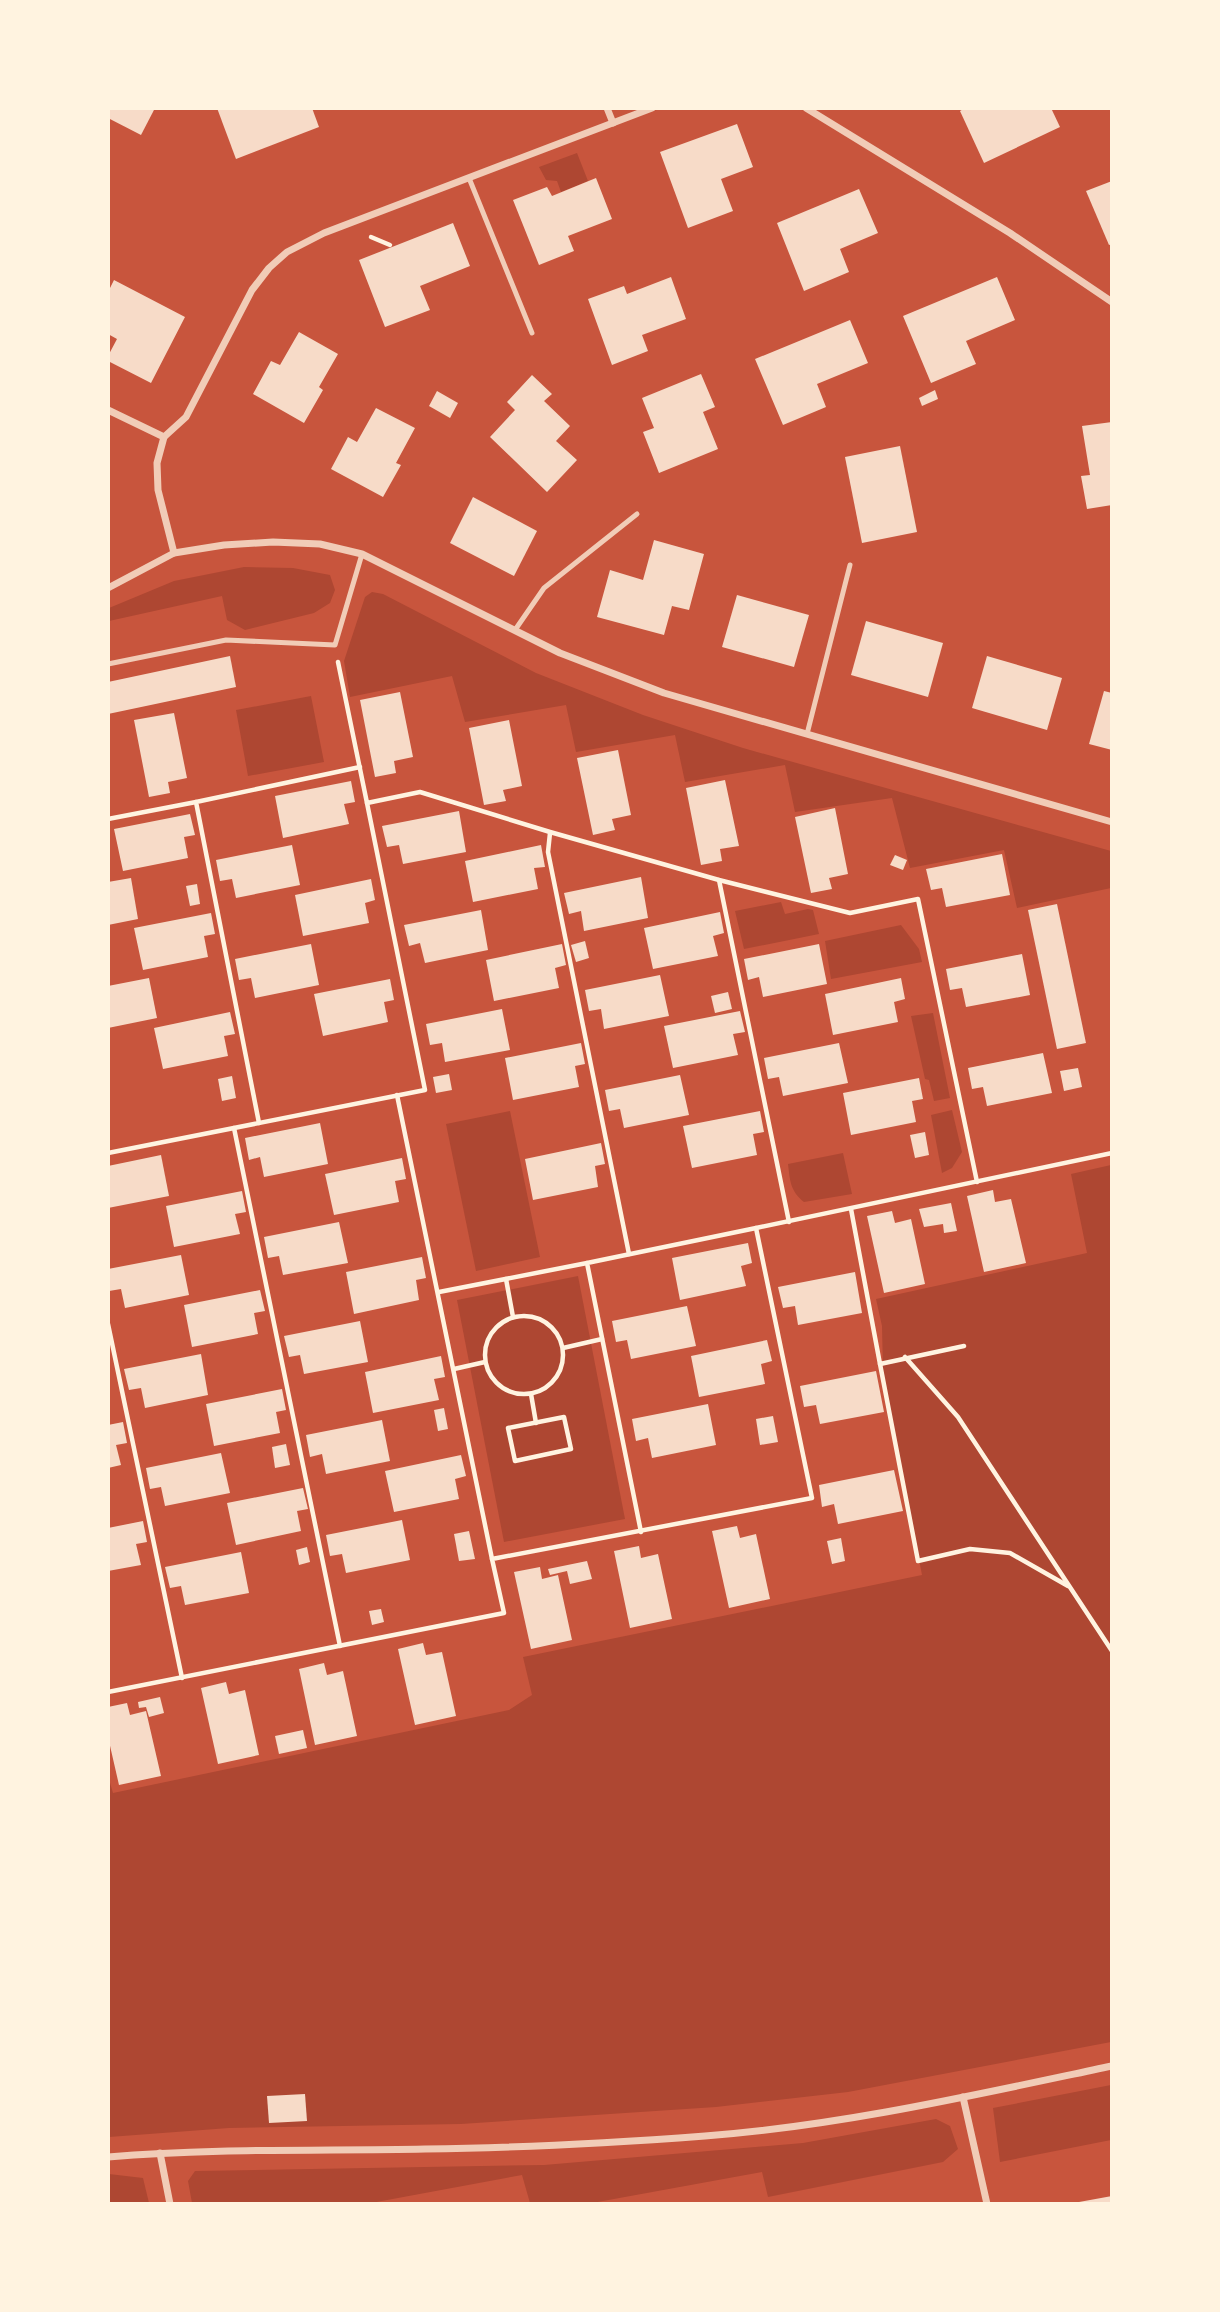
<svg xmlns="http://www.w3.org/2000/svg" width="1220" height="2312" font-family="Figtree,sans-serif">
<rect width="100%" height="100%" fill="#c8553d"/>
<g fill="#ae4732">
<path d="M577,153L588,181L561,192L557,181L546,180L539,167Z"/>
<path d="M244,567L293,568L330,575L335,590L330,603L314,613L245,630L227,620L222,596L109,621V608L174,581Z"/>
<path d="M372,592L383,594L536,673L643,715L743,748L1111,851V888L1017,908L1004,850L910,868L892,798L795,812L785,765L685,782L675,735L576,752L566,705L465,722L452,676L350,697L344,661L365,597Z"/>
<path d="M311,696L324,762L248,776L236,710Z"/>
<path d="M781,902L785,914L808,909L813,910L819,934L744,949L735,911Z"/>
<path d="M901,925L919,949L922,962L831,979L825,941Z"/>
<path d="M933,1013L950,1098L934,1101L929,1080L925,1079L911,1016Z"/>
<path d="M952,1110L962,1152L952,1168L942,1173L931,1115Z"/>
<path d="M510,1111L540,1257L476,1271L446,1124Z"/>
<path d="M843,1153L852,1194L804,1202C790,1191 790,1180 788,1164Z"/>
<path d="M1111,1165V2042L848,2092L716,2107L461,2124L229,2128L109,2137L108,1776L113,1793L509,1710L532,1695L523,1657L922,1575L883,1371L882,1326L876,1299L1087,1253L1071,1174Z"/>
<path d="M578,1276L625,1519L504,1542L457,1300Z"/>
<path d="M1111,2085V2140L1000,2162L993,2108Z"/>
<path d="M936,2119L950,2126L958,2149L943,2162L768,2197L762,2172L592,2203H530L522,2175L371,2203H192L188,2181L195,2171L544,2165L803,2143Z"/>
<path d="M109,2174L143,2178L149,2203H109Z"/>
</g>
<g fill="#f7dbc8">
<path d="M108,108H155L141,135L108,118Z"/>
<path d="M217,108H312L319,127L236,159Z"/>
<path d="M965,108H1051L1060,127L984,163L960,111Z"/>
<path d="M737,124L753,167L721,179L733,211L688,228L660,152Z"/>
<path d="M596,178L612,219L568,236L574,251L539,265L513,200L547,187L552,196Z"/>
<path d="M1112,181V244L1109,245L1086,191Z"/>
<path d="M859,189L878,233L840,249L849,272L804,291L777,223Z"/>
<path d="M453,223L470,266L420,286L430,310L385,327L359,260Z"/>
<path d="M671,277L686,319L642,335L648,351L612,365L588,299L624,286L627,294Z"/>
<path d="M997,277L1015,320L966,341L976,364L931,383L903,316Z"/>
<path d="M114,280L185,317L151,383L108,361V356L117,339L108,334V292Z"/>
<path d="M850,320L868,363L817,384L826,407L783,425L755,359Z"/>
<path d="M299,332L338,354L319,387L323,390L304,423L253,394L271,361L280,365Z"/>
<path d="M701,374L715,407L703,412L718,449L659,473L643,432L654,428L642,398Z"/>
<path d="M532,375L552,394L544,401L570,426L556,441L577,460L547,492L490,437L515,410L507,402Z"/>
<path d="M935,390L938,399L922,406L919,398Z"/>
<path d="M437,391L458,403L450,418L429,406Z"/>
<path d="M376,408L415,428L396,463L401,465L383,497L331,469L348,437L357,442Z"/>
<path d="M1112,422V505L1087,509L1081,476L1090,475L1082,426Z"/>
<path d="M900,446L917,532L862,543L845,457Z"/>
<path d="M473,497L537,531L514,576L450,543Z"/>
<path d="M654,540L704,554L689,610L672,606L664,635L597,617L610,570L643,580Z"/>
<path d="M737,595L809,615L794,667L722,647Z"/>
<path d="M866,621L943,643L928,697L851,675Z"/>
<path d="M230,656L236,687L108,714V682Z"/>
<path d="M987,656L1062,678L1047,730L972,708Z"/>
<path d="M1104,691L1112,693V750L1089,744Z"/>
<path d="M400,692L413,757L394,761L396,773L375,777L360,700Z"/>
<path d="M174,713L187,778L168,782L170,793L149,797L134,720Z"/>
<path d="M509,720L522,786L503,790L506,801L484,805L469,728Z"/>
<path d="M618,750L631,815L612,819L615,830L593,835L577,758Z"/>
<path d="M725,780L739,846L720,849L722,861L701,865L686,788Z"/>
<path d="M351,781L355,802L344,804L349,824L283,838L275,796Z"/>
<path d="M835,808L848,874L829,878L832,889L811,893L795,817Z"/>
<path d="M459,811L466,852L403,864L399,845L387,847L382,826Z"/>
<path d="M190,814L195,835L184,837L188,858L123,871L114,829Z"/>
<path d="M292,845L300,885L236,898L232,879L220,881L216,860Z"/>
<path d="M541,845L545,867L534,868L538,889L473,902L465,861Z"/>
<path d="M1002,854L1010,895L946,907L942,888L931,890L926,869Z"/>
<path d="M895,855L907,860L903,870L890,865Z"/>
<path d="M641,877L648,918L584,931L581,911L569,914L564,893Z"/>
<path d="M131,878L138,919L108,925V882Z"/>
<path d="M371,879L375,900L365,903L369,923L303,936L295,895Z"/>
<path d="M197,884L200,904L190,906L186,886Z"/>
<path d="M1057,904L1086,1043L1057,1049L1028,910Z"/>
<path d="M481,910L488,950L425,963L420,943L409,946L404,925Z"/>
<path d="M720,912L724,933L713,936L718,956L653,969L644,928Z"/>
<path d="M211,913L215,934L204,936L208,957L143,970L134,928Z"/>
<path d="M585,941L589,958L576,962L571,945Z"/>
<path d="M311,944L319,985L255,998L251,978L239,980L235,959Z"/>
<path d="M562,944L566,965L555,968L559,988L494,1001L486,960Z"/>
<path d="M819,944L827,984L763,997L759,977L748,980L744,959Z"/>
<path d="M1022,954L1030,995L966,1007L962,988L950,990L946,969Z"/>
<path d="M660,975L669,1016L604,1029L601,1009L589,1011L585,990Z"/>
<path d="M149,978L157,1018L108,1028V986Z"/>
<path d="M901,978L905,999L894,1002L898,1022L833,1035L825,994Z"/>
<path d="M390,979L394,1000L384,1002L388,1022L323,1036L314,994Z"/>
<path d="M728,992L732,1009L715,1013L711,996Z"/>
<path d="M502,1009L510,1050L445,1062L442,1043L430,1045L426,1024Z"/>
<path d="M740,1011L745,1032L733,1034L738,1055L673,1068L664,1026Z"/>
<path d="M230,1012L235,1034L224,1036L228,1056L163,1069L154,1028Z"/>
<path d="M581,1043L585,1064L575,1066L579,1087L513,1100L505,1058Z"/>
<path d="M839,1043L848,1083L783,1096L779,1077L768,1079L764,1058Z"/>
<path d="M1043,1053L1052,1093L987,1106L983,1087L972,1089L968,1068Z"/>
<path d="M1078,1068L1082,1087L1064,1091L1060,1071Z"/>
<path d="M449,1074L452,1090L436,1093L433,1077Z"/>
<path d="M680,1075L689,1115L624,1128L620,1109L609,1111L605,1090Z"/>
<path d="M232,1076L236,1098L222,1101L218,1079Z"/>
<path d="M919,1078L923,1099L912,1101L916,1122L851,1135L843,1093Z"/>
<path d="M760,1111L764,1132L753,1134L757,1155L692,1168L683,1126Z"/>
<path d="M320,1123L328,1164L264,1177L260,1157L249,1160L245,1138Z"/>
<path d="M925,1132L929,1155L915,1158L910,1135Z"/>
<path d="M601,1143L605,1164L595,1166L598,1187L533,1200L525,1159Z"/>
<path d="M161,1155L169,1196L108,1208V1166Z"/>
<path d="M402,1158L406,1179L395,1181L399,1202L334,1215L325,1174Z"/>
<path d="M993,1190L995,1202L1011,1199L1026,1263L984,1272L967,1196Z"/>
<path d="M242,1191L246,1212L235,1214L240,1234L174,1247L166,1206Z"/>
<path d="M951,1203L957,1231L944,1233L943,1224L924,1227L919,1209Z"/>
<path d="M892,1211L895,1223L911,1219L925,1284L884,1293L867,1216Z"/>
<path d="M339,1222L348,1263L283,1275L279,1256L268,1258L264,1237Z"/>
<path d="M748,1243L752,1263L741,1266L746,1286L680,1300L672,1258Z"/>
<path d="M181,1255L189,1295L125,1308L121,1289L109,1291L108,1269Z"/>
<path d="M422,1257L426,1278L416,1280L419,1300L354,1314L346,1272Z"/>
<path d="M855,1272L862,1313L798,1325L795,1306L783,1308L778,1287Z"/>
<path d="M260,1290L265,1311L254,1313L258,1334L192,1347L184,1305Z"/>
<path d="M687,1306L696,1346L631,1359L627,1340L616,1342L612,1321Z"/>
<path d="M360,1321L368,1362L304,1374L300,1355L289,1357L284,1336Z"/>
<path d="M767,1340L772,1361L761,1364L765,1384L699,1397L691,1356Z"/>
<path d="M201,1354L208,1395L145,1408L141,1388L129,1390L124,1369Z"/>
<path d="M441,1356L445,1377L434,1379L439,1400L373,1413L365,1372Z"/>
<path d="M876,1371L884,1412L820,1424L816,1405L804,1407L800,1386Z"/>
<path d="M282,1389L286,1410L276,1412L280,1433L214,1446L206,1404Z"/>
<path d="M708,1404L716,1445L652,1458L648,1438L636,1441L632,1419Z"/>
<path d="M444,1408L448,1429L438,1431L434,1410Z"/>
<path d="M773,1416L778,1442L760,1445L756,1419Z"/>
<path d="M382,1420L390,1461L326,1474L322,1454L310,1457L306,1435Z"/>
<path d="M123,1422L127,1443L116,1445L121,1465L108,1468V1425Z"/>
<path d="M286,1444L290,1465L275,1468L272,1447Z"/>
<path d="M221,1453L230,1493L165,1506L161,1487L150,1489L146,1468Z"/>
<path d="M461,1455L466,1476L455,1479L459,1499L394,1512L385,1471Z"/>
<path d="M894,1470L903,1511L838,1524L834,1504L822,1507L819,1485Z"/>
<path d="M303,1488L308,1509L297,1511L301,1531L236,1545L227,1503Z"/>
<path d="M402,1520L410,1560L346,1573L342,1554L330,1556L326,1535Z"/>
<path d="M143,1521L147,1542L136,1544L141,1565L108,1571V1528Z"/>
<path d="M737,1526L740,1538L756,1534L770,1599L729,1608L712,1531Z"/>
<path d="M469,1531L475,1559L459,1561L454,1534Z"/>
<path d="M841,1538L845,1561L832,1564L827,1541Z"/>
<path d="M639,1546L641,1558L658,1554L672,1619L630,1628L614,1551Z"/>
<path d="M307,1547L310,1562L299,1565L296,1550Z"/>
<path d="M241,1552L249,1593L185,1605L181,1586L170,1588L165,1567Z"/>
<path d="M587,1561L592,1579L570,1584L567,1571L550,1575L548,1569Z"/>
<path d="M540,1567L542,1579L558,1575L572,1640L531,1649L514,1572Z"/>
<path d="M381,1609L384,1622L372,1625L369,1611Z"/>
<path d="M423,1643L426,1655L442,1652L456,1716L415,1725L398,1649Z"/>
<path d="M324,1663L327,1675L343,1671L357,1736L315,1745L299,1669Z"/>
<path d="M226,1682L229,1694L245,1690L259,1755L218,1764L201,1688Z"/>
<path d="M160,1697L164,1713L149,1717L146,1707L139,1708L138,1702Z"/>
<path d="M127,1703L130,1715L146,1711L161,1776L119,1785L108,1737V1707Z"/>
<path d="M303,1730L307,1748L279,1754L275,1736Z"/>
<path d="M305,2094L307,2121L269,2123L267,2096Z"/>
<path d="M1112,2196V2204H1079V2202Z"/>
</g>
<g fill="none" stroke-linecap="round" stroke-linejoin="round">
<g stroke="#fff3e0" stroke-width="4.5">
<path d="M371,237L390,245"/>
<path d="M338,662L367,803L420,792L550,832L719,880L850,913L918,899L977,1182"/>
<path d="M108,819L196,802"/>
<path d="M550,833L548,852L629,1254"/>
<path d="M719,880L789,1222"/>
<path d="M397,1095L492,1559"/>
<path d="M259,1123L196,802L360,767"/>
<path d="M234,1128L340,1646"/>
<path d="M108,1153L425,1090L367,803"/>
<path d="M851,1209L880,1364L964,1346"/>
<path d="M506,1279L513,1317"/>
<path d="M439,1292L587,1263"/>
<circle cx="524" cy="1355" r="39"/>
<path d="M108,1324L182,1678"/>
<path d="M563,1348L602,1339"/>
<path d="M905,1357L958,1417L1112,1651"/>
<path d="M880,1364L918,1561L970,1549L1010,1553L1068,1586"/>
<path d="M454,1369L485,1362"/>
<path d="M531,1394L536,1423"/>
<path d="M564,1417L571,1449L515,1461L508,1428Z"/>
<path d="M641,1532L587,1263L756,1228"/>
<path d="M108,1692L504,1613L492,1559L812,1498L756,1228L1112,1153"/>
</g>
<g stroke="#f1ccb7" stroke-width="5">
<path d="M469,178L532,333"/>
<path d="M515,630L544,588L637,514"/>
<path d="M108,664L226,640L335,645L362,554"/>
<path d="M807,734L850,565"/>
</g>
<g stroke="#f1ccb7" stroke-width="7">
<path d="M607,108L613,123"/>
<path d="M806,108L1010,233L1112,302"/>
<path d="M108,410L164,437L157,463L158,490L174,553L224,545L273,542L320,544L362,554L560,653L664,693L1112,822"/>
<path d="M164,437L186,417L252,290L269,268L287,252L324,233L652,108"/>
<path d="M108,588L174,553"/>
<path d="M963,2097L987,2204"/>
<path d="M160,2153L170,2204"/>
<path d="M108,2157C214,2148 320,2151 425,2149C519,2148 612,2143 705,2136C840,2126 979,2094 1112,2066"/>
</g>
</g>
<rect width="1220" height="2312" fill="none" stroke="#fff3e0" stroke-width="220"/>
</svg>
